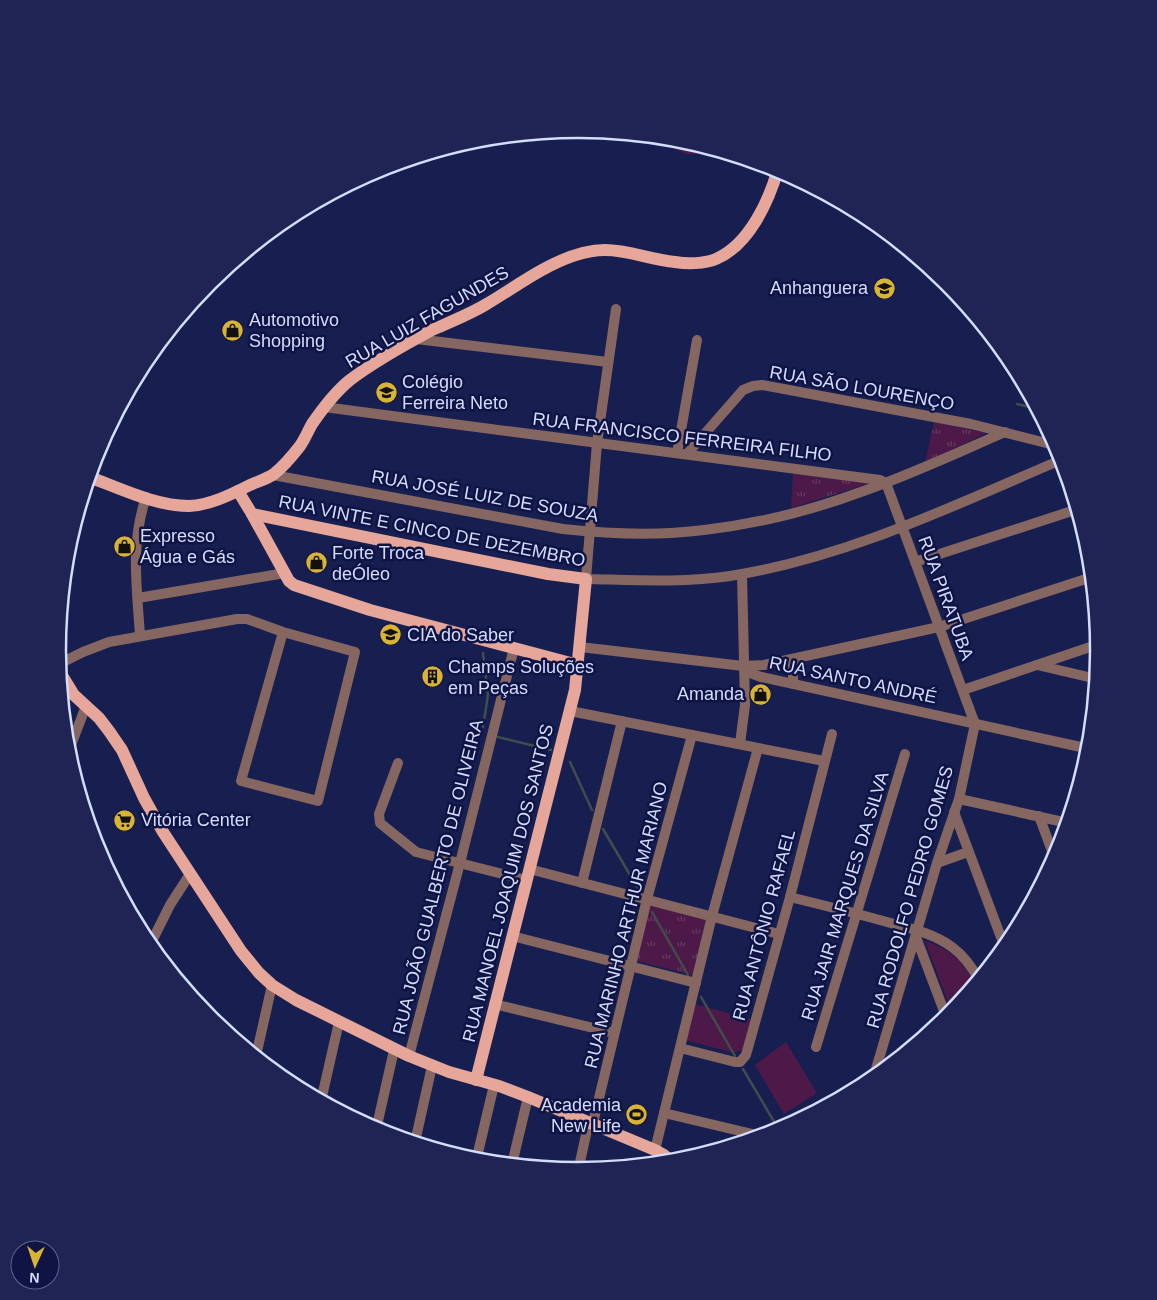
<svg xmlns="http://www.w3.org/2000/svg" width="1157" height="1300" font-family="Arial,sans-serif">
<defs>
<pattern id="park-tufts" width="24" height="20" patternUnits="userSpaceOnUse" patternTransform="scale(1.25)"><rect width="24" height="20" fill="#4d1948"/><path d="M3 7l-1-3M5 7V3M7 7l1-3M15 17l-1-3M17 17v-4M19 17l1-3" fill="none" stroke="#663a63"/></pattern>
</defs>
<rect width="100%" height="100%" fill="#171f51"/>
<g fill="#4d1948">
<path d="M639,135L680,139L744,158L739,160L718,154H687Z"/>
<path d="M925,941C950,949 963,961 975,984L952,1013Z"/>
<path d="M694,1004L751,1019L744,1049L734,1053L685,1040Z"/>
<path d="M786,1042L817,1093L784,1114L755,1065Z"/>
</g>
<g fill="url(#park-tufts)">
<path d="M934,422L986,433L925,463Z"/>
<path d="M793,473L873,482L791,508Z"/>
<path d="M650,905L706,919L693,975L636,961Z"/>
</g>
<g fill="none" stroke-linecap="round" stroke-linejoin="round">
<g stroke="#3f4e4d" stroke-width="2.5">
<path d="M1017,404L1038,409"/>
<path d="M483,727L488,695L483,653"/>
<path d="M498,737L551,750"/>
<path d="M570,762L592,810"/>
<path d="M603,829L640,892"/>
<path d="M652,912L688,975"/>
<path d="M701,997L735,1056"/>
<path d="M743,1069L779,1130"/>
</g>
<g stroke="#856660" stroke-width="10">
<path d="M616,309L597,443L586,579C634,580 682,583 730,576C846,558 955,505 1063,459"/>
<path d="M416,339L608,362"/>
<path d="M324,407L880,480L886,483L975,724"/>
<path d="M677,453L697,340"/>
<path d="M687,454L743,390L753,386L762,385L971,424L1058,446"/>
<path d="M273,475L563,529C609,534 658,536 704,530C756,524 809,511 858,493C908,476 957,453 1005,432"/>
<path d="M915,562L1078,509"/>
<path d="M138,598L285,573"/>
<path d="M140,636C137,587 130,545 146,497"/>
<path d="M580,647L743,666L750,673L761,677L1090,749"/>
<path d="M59,664L83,652L109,642L237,619H247L283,632L355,652L318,801L241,781L283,632"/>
<path d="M1037,665L1097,679"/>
<path d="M743,666L764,665L939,627L1092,577"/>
<path d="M793,684V659"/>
<path d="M963,690L1099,644"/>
<path d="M570,711L824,761"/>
<path d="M740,744L745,705L742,574"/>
<path d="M68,753L86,706"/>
<path d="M398,763L379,814L380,823L416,852L526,880"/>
<path d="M959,799L1068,823"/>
<path d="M954,812L1005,948"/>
<path d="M1039,816L1055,859"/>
<path d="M937,863L968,852"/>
<path d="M529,869L779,934"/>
<path d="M582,883L622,721"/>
<path d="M790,897C822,905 855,913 887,922C909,928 933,933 952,947C963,955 972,967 979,980"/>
<path d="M512,936L696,983"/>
<path d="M916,937L947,1019"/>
<path d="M150,945L170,905L190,874"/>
<path d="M494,1004L614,1033"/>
<path d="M816,1047L905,754"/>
<path d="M680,1048L735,1062H740L746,1055L790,897L832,734"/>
<path d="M256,1056L272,985"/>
<path d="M409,1056L460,863L514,648"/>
<path d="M873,1079L937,863L959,799L975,724"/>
<path d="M321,1101L339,1022"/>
<path d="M664,1113L761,1136"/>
<path d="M593,1123L647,899L692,735"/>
<path d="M376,1130L394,1050"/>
<path d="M415,1142L432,1066"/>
<path d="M655,1150L712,916L758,748"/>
<path d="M476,1161L494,1085"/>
<path d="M512,1164L528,1097"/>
<path d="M578,1171L589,1121"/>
</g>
<g stroke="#e6a79a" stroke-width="12">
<path d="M192,304L224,270"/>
<path d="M89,477C120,488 155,506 189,506C210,505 230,495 248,486C256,482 267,479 274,474C284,466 293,455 300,446C305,439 308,431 312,424C323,408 335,392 350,380C375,361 404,345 432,330C450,322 468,315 485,305C504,294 522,281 542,270C560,260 583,250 605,250C629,250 651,260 675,262C687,264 704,264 716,259C749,245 769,201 778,169"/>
<path d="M238,491L252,514L548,574L586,579L575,690L476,1080"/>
<path d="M252,514L289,581L294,585L370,610L578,665"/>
<path d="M60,672L74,695L99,718L109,731L122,750L144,798L163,832L241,951L259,973L272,985L296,1000L409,1056L449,1072L499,1086L528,1097L655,1150L664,1155L671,1162"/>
</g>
</g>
<defs>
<symbol id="university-disc" viewBox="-11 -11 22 22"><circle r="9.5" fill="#d9b334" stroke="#0f1445"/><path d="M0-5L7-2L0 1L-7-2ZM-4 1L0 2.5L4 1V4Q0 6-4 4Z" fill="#111"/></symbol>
<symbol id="shop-disc" viewBox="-11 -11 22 22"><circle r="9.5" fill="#d9b334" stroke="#0f1445"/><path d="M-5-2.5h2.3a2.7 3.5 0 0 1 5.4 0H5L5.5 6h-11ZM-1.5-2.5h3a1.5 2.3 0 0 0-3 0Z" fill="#111"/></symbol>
<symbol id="school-disc" viewBox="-11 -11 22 22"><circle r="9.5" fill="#d9b334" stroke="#0f1445"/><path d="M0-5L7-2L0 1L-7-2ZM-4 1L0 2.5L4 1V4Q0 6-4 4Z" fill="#111"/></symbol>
<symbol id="building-disc" viewBox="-11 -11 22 22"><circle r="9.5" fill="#d9b334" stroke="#0f1445"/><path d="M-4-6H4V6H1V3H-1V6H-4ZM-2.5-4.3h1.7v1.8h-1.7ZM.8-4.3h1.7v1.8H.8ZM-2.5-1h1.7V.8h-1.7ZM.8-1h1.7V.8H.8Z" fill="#111"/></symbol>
<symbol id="supermarket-disc" viewBox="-11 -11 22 22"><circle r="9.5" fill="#d9b334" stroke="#0f1445"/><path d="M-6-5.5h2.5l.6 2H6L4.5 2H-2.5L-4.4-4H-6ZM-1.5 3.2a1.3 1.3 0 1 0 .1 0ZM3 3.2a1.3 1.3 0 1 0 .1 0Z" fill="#111"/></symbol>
<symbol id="stadium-disc" viewBox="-11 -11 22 22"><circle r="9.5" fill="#d9b334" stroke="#0f1445"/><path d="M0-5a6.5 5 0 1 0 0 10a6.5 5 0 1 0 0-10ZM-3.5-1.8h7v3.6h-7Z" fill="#111"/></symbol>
</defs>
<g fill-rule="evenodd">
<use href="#university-disc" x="872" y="276" width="25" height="25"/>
<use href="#shop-disc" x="220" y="318" width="25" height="25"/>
<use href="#school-disc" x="374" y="380" width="25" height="25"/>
<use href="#shop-disc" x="112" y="534" width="25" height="25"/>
<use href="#shop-disc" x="304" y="550" width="25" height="25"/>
<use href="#school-disc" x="378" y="622" width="25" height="25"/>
<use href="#building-disc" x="420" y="664" width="25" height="25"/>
<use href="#shop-disc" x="748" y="682" width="25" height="25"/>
<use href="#supermarket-disc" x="112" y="808" width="25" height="25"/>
<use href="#stadium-disc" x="624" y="1102" width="25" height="25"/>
</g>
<g text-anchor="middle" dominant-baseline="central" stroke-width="5" stroke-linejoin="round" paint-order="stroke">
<g font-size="18" fill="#d3ddfd" stroke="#0f1445" text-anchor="start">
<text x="868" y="288" text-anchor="end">Anhanguera</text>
<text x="249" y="320">Automotivo<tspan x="249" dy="21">Shopping</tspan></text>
<text x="402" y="382">Colégio<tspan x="402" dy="21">Ferreira Neto</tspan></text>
<text x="140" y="536">Expresso<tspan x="140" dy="21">Água e Gás</tspan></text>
<text x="332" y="553">Forte Troca<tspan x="332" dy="21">deÓleo</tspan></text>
<text x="407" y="635">CIA do Saber</text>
<text x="448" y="667">Champs Soluções<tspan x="448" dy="21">em Peças</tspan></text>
<text x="744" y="694" text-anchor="end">Amanda</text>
<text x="141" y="820">Vitória Center</text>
<text x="621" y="1105" text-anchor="end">Academia<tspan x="621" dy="21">New Life</tspan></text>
</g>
<g font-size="18" fill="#d3ddfd" stroke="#0f1445">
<text transform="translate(427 317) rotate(-30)">RUA LUIZ FAGUNDES</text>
<text transform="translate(862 388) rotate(10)">RUA SÃO LOURENÇO</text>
<text transform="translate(682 437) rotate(7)">RUA FRANCISCO FERREIRA FILHO</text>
<text transform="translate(485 496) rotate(10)">RUA JOSÉ LUIZ DE SOUZA</text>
<text transform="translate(432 531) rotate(11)">RUA VINTE E CINCO DE DEZEMBRO</text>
<text transform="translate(946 598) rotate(70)">RUA PIRATUBA</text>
<text transform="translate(853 680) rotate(12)">RUA SANTO ANDRÉ</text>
<text transform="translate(438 877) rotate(-76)">RUA JOÃO GUALBERTO DE OLIVEIRA</text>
<text transform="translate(508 883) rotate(-76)">RUA MANOEL JOAQUIM DOS SANTOS</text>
<text transform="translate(845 896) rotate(-73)">RUA JAIR MARQUES DA SILVA</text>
<text transform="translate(910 897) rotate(-74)">RUA RODOLFO PEDRO GOMES</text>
<text transform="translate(626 925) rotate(-76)">RUA MARINHO ARTHUR MARIANO</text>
<text transform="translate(764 925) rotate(-75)">RUA ANTÔNIO RAFAEL</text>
</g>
</g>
<path d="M0 0H1157V1300H0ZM66 650a512 512 0 1 1 1024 0a512 512 0 1 1-1024 0Z" fill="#1f2454" fill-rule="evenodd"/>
<path fill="none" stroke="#d3ddfd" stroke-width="2.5" d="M66 650a512 512 0 1 1 1024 0a512 512 0 1 1-1024 0Z"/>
<g transform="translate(35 1265) rotate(183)"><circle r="24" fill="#0f1445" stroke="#5d648f"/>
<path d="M0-4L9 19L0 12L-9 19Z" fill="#d9b334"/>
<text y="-8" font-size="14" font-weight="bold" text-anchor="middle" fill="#d3ddfd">N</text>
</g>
</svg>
